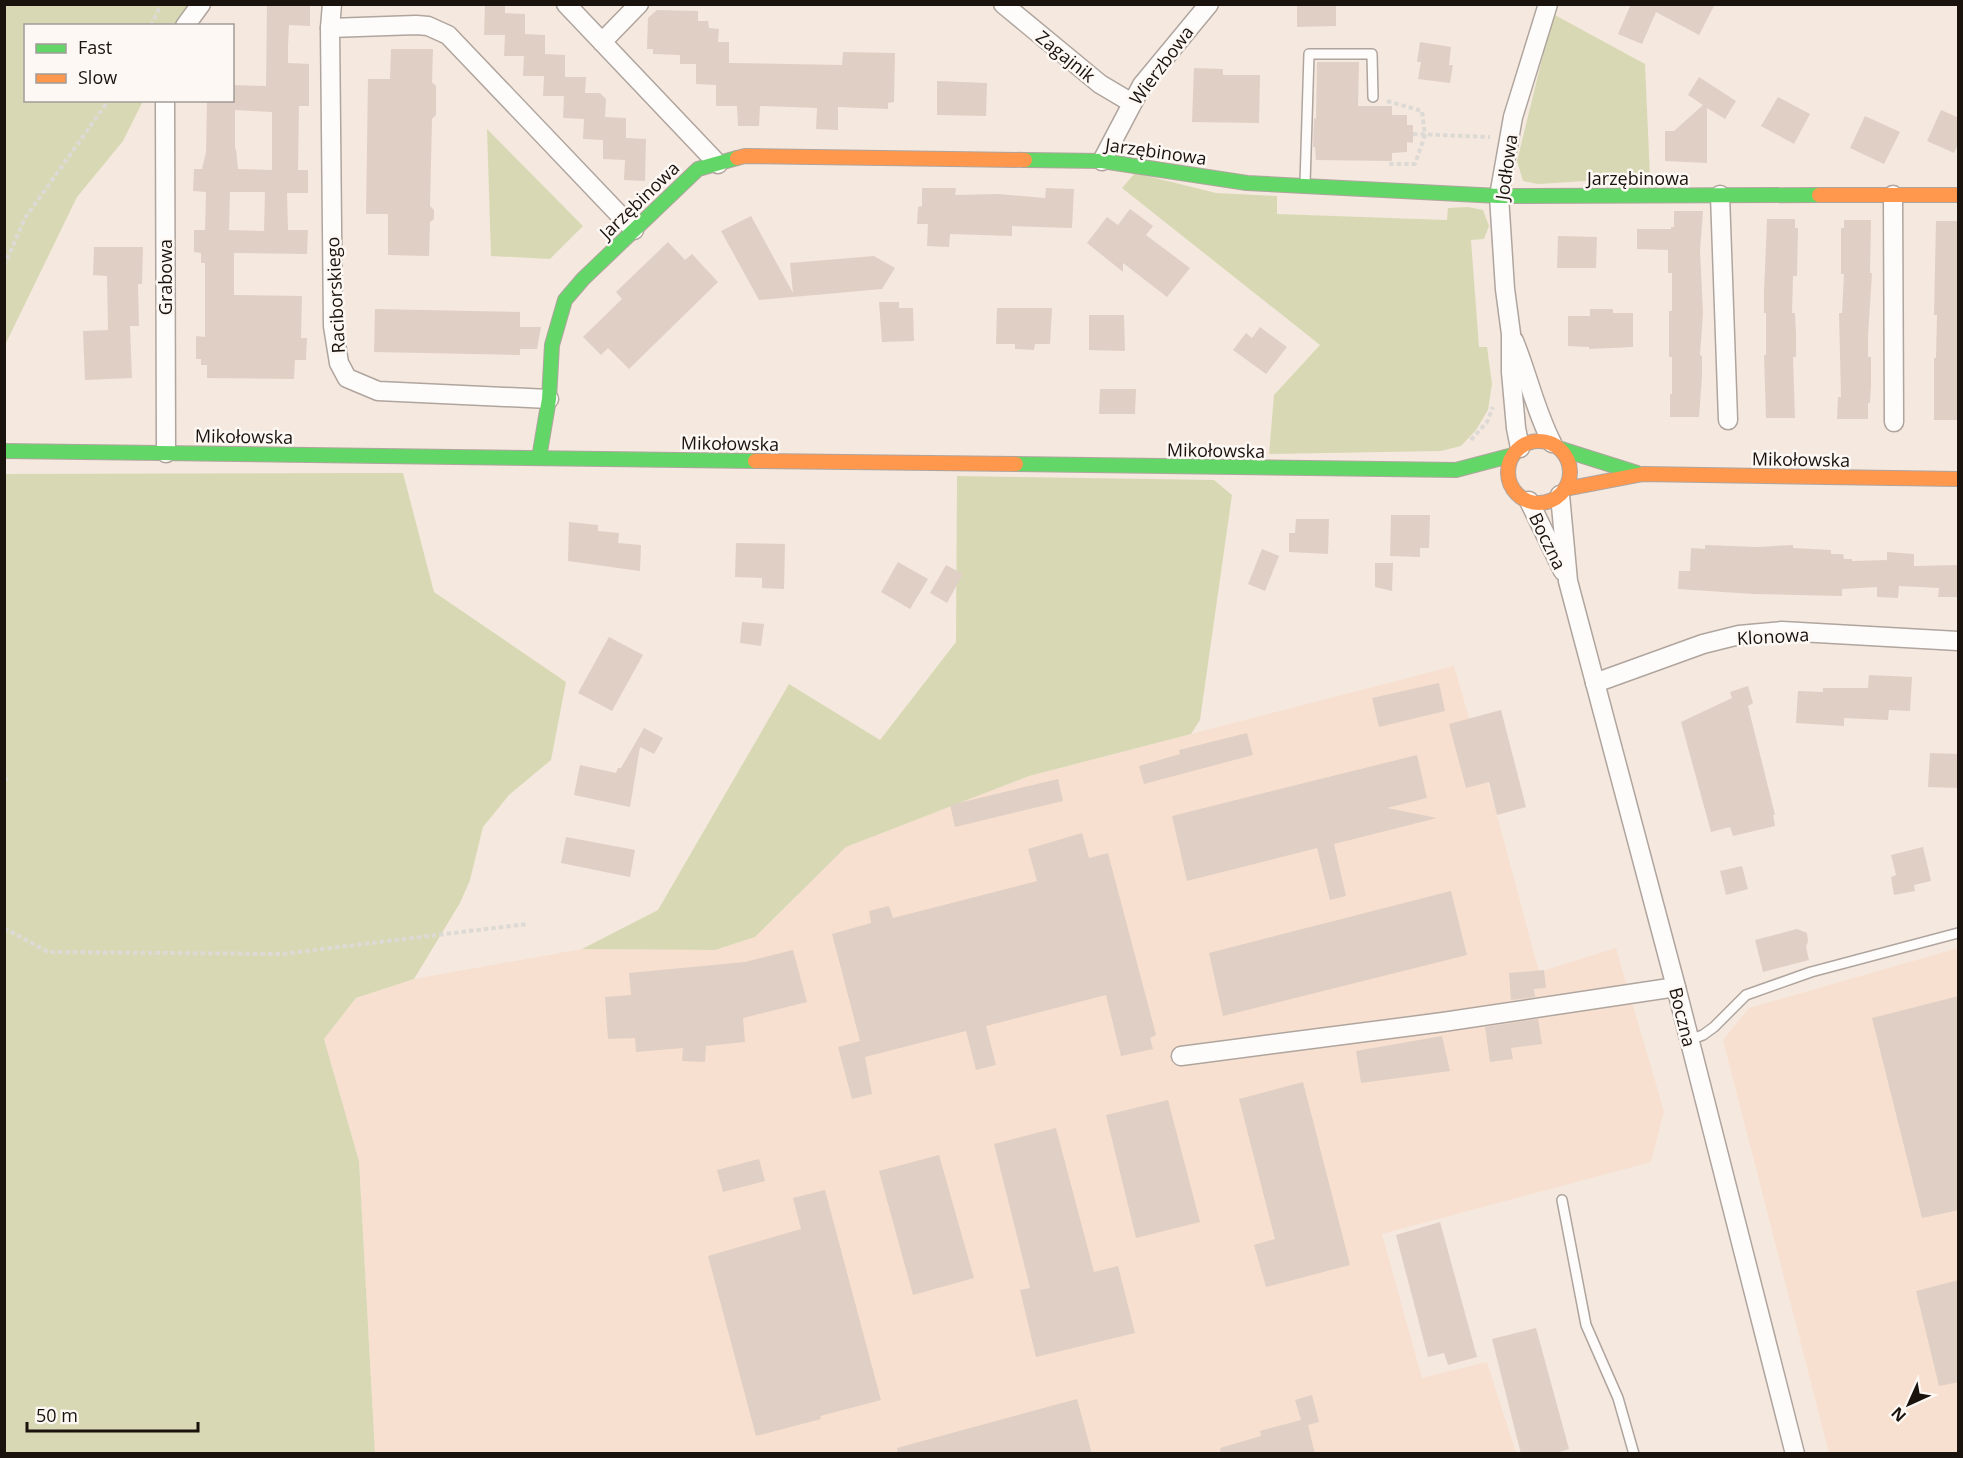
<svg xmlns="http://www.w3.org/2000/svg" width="1963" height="1458" font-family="'Open Sans',sans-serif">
<rect width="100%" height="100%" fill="#f5e8df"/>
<g fill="#f7e0d0">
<path d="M1454,666L1497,815L1539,972L1616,948L1664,1111L1651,1162L1382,1234L1422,1378L1487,1362L1516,1453H375L359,1161L324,1039L356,998L414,979L582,949L715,950L755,937L846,847L1029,776Z"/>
<path d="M1958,948V1453H1829L1723,1040L1749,1008Z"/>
</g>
<g fill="#d8d9b4">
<path d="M5,5H196L183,25L26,26V100L143,101L123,141L77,197L5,345Z"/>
<path d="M1553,14L1645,64L1650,177L1538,184L1523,181L1517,161Z"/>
<path d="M487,129L583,226L550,259L491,256Z"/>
<path d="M1135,173L1216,193L1277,196V214L1447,220L1448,208L1468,207L1483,210L1489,226L1484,239L1471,240L1479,347H1487L1492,384L1488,410L1476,430L1461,446L1441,451L1269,454L1274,395L1320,345L1122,188Z"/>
<path d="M403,473L434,592L566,682L551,760L509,795L483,827L470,880L460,903L414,979L356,998L324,1039L359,1161L375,1453H5V474Z"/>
<path d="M957,476L1214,480L1232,495L1200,720L1191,734L1029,776L846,847L755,937L715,950L582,949L658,910L789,684L880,740L956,642Z"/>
</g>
<g fill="#e0cfc4" fill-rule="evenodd">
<path d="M267,4H310V26L289,25L288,45V63L309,64V106H299L298,170H308V193H287L288,230H308L307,254L234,253V295L302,296L301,338H307L306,360H295L294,379L207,378V365H201V359H196V336L205,337V263H201V253L194,252V230H205L206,192L193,191L194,169H202L206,152L207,100H232V85L266,86ZM235,110L272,112V170L238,169L236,149H235ZM230,192H265L264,231L229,230Z"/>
<path d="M485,4H505V13L525,14V34L545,35V54L565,55V77H586L585,93H600L606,99L605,117L626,118V138L646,139L645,181L624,180L625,160L603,159V140L583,139L584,119L563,118L564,96H543L544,76H523L524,56H504L505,35H484Z"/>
<path d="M1336,4V26L1297,27V5Z"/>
<path d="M1631,4H1715L1699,35L1656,12L1642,44L1618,34Z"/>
<path d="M657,10L698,11V21H708L709,28L719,29L718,42H729V63L842,65L843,52L895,53L894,102L888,103V109L838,107V130L816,129L817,108L760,106L759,126H738L737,106H716V85L696,84V64H680V55L653,54V49H647L648,18Z"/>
<path d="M1420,42L1451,47L1449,65H1453L1450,83L1418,79L1421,62H1417Z"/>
<path d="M391,49H433L432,82L436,86V115L432,119L430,206L434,210V219L430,222L429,256L388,255V214H366L368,79H390Z"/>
<path d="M1317,62H1359L1358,106H1392V115H1407V125H1413V143L1407,142V152L1392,153V161L1316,160L1315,147H1313L1314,118L1316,119Z"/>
<path d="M1194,68L1223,69V75H1260L1259,123L1192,122Z"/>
<path d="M1699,77L1736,101L1725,119L1707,108V163L1665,161V131H1674L1703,105L1688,95Z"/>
<path d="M937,81L987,83L986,116L937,115Z"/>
<path d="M1778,97L1810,114L1794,144L1761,126Z"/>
<path d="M1941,110L1959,118V142L1954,153L1927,141Z"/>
<path d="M1865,116L1900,132L1884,164L1850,148Z"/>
<path d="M922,188H956L955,195L998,194L1045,198L1046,188L1074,189L1072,228L1012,226V236L950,234L949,247L927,246L928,224H917L918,207L922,206Z"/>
<path d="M1130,209L1153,226L1146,235L1190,268L1167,297L1123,263V272L1087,243L1107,217L1118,225Z"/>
<path d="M1674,211H1703L1700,250L1703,313L1700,355L1702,356V376L1699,417H1670V394H1672V357H1669V311H1672V273H1668V250L1637,249V229H1671V227H1674Z"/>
<path d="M751,216L793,293L790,263L874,256L895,268L882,289L759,300L721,231Z"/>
<path d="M1767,219H1795V228H1798L1797,276H1793L1792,313H1795L1796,334V357H1793L1795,418H1766L1764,355H1766V313H1764V293Z"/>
<path d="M1844,220H1871L1870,273H1872L1868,336V357H1871V385L1870,403H1868V419H1837L1838,397H1841L1839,313H1842L1844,274H1841V228H1844Z"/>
<path d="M1936,221H1959V420H1934V358H1936L1937,315H1934Z"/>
<path d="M1558,236L1597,237L1596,268H1557Z"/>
<path d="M668,242L685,260L692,254L718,282L629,369L608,348L601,355L583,337L622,299L616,292Z"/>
<path d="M94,247H143L142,284H138L139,326H130L132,378L85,380L83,331L108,330L107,276L93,275Z"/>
<path d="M879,302H899V308H913L914,341L882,342Z"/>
<path d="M997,308H1052L1050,344H1035L1034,350L1015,349V344H996Z"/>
<path d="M375,309L520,312V327H541L537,349H520V355L374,352Z"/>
<path d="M1590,309H1613V313H1633V347L1589,349V347L1568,346V316H1590Z"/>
<path d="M1089,315H1124L1125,351L1089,350Z"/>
<path d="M1260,327L1287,347L1266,374L1233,350L1246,333L1252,338Z"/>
<path d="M1100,389H1136L1135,414H1099Z"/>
<path d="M1391,515H1430L1429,548H1420V557L1390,556Z"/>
<path d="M1296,519H1329L1328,554L1289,552V533H1295Z"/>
<path d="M569,522L598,525V531L619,533L618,543L641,545L640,571L568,561Z"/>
<path d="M736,543L785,544L784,589L762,588V578L735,577Z"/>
<path d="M1705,545L1757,547L1793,545V548L1831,550V554H1843L1844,559H1852V561L1887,560V552L1914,554V566L1959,565V597H1938L1939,588L1899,586L1898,598L1877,597V587L1842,589V596L1753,594L1678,589L1679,571H1690L1691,548L1705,549Z"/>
<path d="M1262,549L1279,556L1265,591L1248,584Z"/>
<path d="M898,562L928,579L910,609L881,592Z"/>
<path d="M1375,563H1393L1392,591L1375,587Z"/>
<path d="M946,565L963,574L947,603L930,593Z"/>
<path d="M742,622L764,624L761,646L740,643Z"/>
<path d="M609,637L643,655L612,711L578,693Z"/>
<path d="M1869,675L1912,677L1910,711L1889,710L1888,720L1844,718V726L1796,723L1798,691L1823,692V688H1868Z"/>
<path d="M1439,683L1445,711L1379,727L1372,698Z"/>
<path d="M1748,686L1753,703L1748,706L1775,815H1773L1775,826L1733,836L1730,827L1711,832L1681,722L1732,698L1730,692Z"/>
<path d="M1501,710L1526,807L1497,815L1489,782L1466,788L1449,724Z"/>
<path d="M644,728L663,738L654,754L640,747L630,807L574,795L580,765L616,773L618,768H621Z"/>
<path d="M1247,733L1253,755L1144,784L1139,766L1180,754L1179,750Z"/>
<path d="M1930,753L1959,754V788L1928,787Z"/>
<path d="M1417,755L1427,798L1387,808L1437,818L1334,844L1346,896L1330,900L1317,848L1187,881L1172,816Z"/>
<path d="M1058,779L1063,801L955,827L950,805Z"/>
<path d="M1082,833L1089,858L1108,853L1156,1035L1150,1038L1153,1049L1121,1056L1106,995L986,1026L996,1065L976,1070L966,1031L865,1057L872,1094L852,1099L838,1047L860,1041L832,934L871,923L869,911L889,906L893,918L1037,881L1028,849Z"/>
<path d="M566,837L635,850L630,877L561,863Z"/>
<path d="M1923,847L1931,881L1914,885L1915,891L1894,895L1891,877L1896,875L1891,855Z"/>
<path d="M1742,866L1748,889L1726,895L1720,871Z"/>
<path d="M1451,891L1467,955L1223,1016L1209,953Z"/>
<path d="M1797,929L1807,933L1808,941L1806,947L1809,960L1763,972L1755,940Z"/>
<path d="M793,950L807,1002L743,1018L745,1042L706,1046L705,1062L682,1061L683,1048L636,1052L635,1038L608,1039L605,997L631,995L629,973L745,962Z"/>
<path d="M1544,970L1546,988L1534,989L1535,997L1511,1000L1509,973Z"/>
<path d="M1959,996V1210L1922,1218L1872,1018Z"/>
<path d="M1538,1019L1542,1044L1511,1048L1513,1059L1490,1062L1485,1027Z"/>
<path d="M1442,1036L1450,1071L1361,1083L1356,1051Z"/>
<path d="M1303,1082L1350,1265L1266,1287L1254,1245L1275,1239L1239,1099Z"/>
<path d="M1168,1100L1200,1222L1136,1238L1106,1115Z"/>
<path d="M1056,1128L1094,1272L1118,1266L1135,1333L1036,1357L1020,1290L1030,1288L994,1144Z"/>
<path d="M939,1155L974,1278L913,1295L879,1171Z"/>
<path d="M759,1159L765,1181L723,1192L717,1170Z"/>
<path d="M825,1190L881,1400L820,1416L821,1419L756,1436L708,1256L801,1229L793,1198Z"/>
<path d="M1440,1222L1477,1357L1448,1365L1444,1353L1428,1357L1396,1235Z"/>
<path d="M1959,1280V1382L1939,1386L1916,1291Z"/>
<path d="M1536,1328L1569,1449L1553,1454H1521L1492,1339Z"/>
<path d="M1312,1395L1319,1422L1308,1425L1315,1454H1221L1220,1448L1261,1436L1260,1431L1301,1420L1295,1400Z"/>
<path d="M1077,1399L1092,1454H898L897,1448Z"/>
</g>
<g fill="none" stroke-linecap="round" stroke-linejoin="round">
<defs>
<g id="lane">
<path d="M1305,184L1309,54H1372L1373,97"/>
<path d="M1689,1040L1703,1035L1714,1027L1746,995L1811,972L1958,933"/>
<path d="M1562,1200L1586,1325L1618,1398L1634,1454"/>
</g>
<g id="street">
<path d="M332,4L330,28L333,326L339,363L347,378L378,391L549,399"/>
<path d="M566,4L718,164"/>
<path d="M1003,4L1100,84L1132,103"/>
<path d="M185,26L201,4"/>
<path d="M330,28L416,25L428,26L448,35L634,230"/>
<path d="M602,42L639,4"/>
<path d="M165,100L166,453"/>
<path d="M1102,161L1142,85L1209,4"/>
<path d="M1720,195L1728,420"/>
<path d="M1893,195L1894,422"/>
<path d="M1514,341C1528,375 1535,410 1552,443"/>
<path d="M1520,448L1516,428L1511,372V334L1505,289L1499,196L1513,117L1548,4"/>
<path d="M1560,495L1568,581L1676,987L1795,1454"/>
<path d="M1529,501L1563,571"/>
<path d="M1595,683L1703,644L1739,635L1782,631L1958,641"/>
<path d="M1181,1056L1443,1022L1676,987"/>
</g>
<g id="fast">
<path d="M1025,160L1102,161L1247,183L1499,196L1819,195"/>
<path d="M1561,449L1637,473"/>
<path d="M4,451L755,461"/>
<path d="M539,458L549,399L552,345L565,300L583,279L698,169L737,158"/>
<path d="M1016,464L1456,470L1513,455"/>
</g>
<g id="slow">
<path d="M737,158L745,156L1025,160"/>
<path d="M1819,195H1958"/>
<circle cx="1539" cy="472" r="31"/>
<path d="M755,461L1016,464"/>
<path d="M1565,489L1643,474L1958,479"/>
</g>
</defs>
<use href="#lane" stroke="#afa59e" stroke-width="12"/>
<use href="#street" stroke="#afa59e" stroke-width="21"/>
<use href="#fast" stroke="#afa59e" stroke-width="16"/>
<use href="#slow" stroke="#afa59e" stroke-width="16"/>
<g stroke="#dddad6" stroke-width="4" stroke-dasharray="4.5 3" stroke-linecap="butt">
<path d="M151,26L161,4"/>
<path d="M1387,101L1422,111L1425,135L1415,164H1387"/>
<path d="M1413,134L1490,137"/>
<path d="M4,266L25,218L109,100"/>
<path d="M1471,440L1487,422L1493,407"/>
<path d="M4,770L6,779L4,781"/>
<path d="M4,928L48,952L282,954L527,924"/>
</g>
<use href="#lane" stroke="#fefcfa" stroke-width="9"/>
<use href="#street" stroke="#fefcfa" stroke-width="18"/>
<use href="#fast" stroke="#63d668" stroke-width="14"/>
<use href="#slow" stroke="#ff974d" stroke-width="14"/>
</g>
<g text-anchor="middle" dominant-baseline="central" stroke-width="5" stroke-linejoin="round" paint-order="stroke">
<g font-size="18" fill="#1a120d" stroke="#fdf8f4">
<text transform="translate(1066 56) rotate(39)">Zagajnik</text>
<text transform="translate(1161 65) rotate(-53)">Wierzbowa</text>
<text transform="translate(1156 151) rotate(8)">Jarzębinowa</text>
<text transform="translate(1506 167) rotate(-82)">Jodłowa</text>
<text x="1638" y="178">Jarzębinowa</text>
<text transform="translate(639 200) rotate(-44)">Jarzębinowa</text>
<text transform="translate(165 277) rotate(-90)">Grabowa</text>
<text transform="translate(335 295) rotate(-93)">Raciborskiego</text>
<text transform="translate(244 436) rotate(1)">Mikołowska</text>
<text transform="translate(730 443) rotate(1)">Mikołowska</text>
<text transform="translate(1216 450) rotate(1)">Mikołowska</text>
<text transform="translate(1801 459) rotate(1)">Mikołowska</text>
<text transform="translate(1548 541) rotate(64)">Boczna</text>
<text transform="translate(1773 636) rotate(-3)">Klonowa</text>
<text transform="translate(1683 1017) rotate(76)">Boczna</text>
</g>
</g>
<rect width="1963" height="1458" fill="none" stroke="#1a120d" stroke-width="12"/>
<rect x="24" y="24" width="210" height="78" fill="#fdf8f4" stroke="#a29c98" stroke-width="1.5"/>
<rect x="36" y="44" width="30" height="9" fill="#63d668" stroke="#a29c98" stroke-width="1.5"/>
<text x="78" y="54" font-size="18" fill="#1a120d">Fast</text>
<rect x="36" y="74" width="30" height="9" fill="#ff974d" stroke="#a29c98" stroke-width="1.5"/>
<text x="78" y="84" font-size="18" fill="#1a120d">Slow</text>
<g transform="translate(1909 1404) rotate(225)" stroke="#fdf8f4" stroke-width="4.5" paint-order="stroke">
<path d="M0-4.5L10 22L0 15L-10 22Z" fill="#1a120d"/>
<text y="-9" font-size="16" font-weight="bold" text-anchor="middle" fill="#1a120d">N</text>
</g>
<path d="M27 1422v9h171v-9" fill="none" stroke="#1a120d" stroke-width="3"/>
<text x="36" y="1422" font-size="18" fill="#1a120d" stroke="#fdf8f4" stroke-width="4.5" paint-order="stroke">50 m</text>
</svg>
